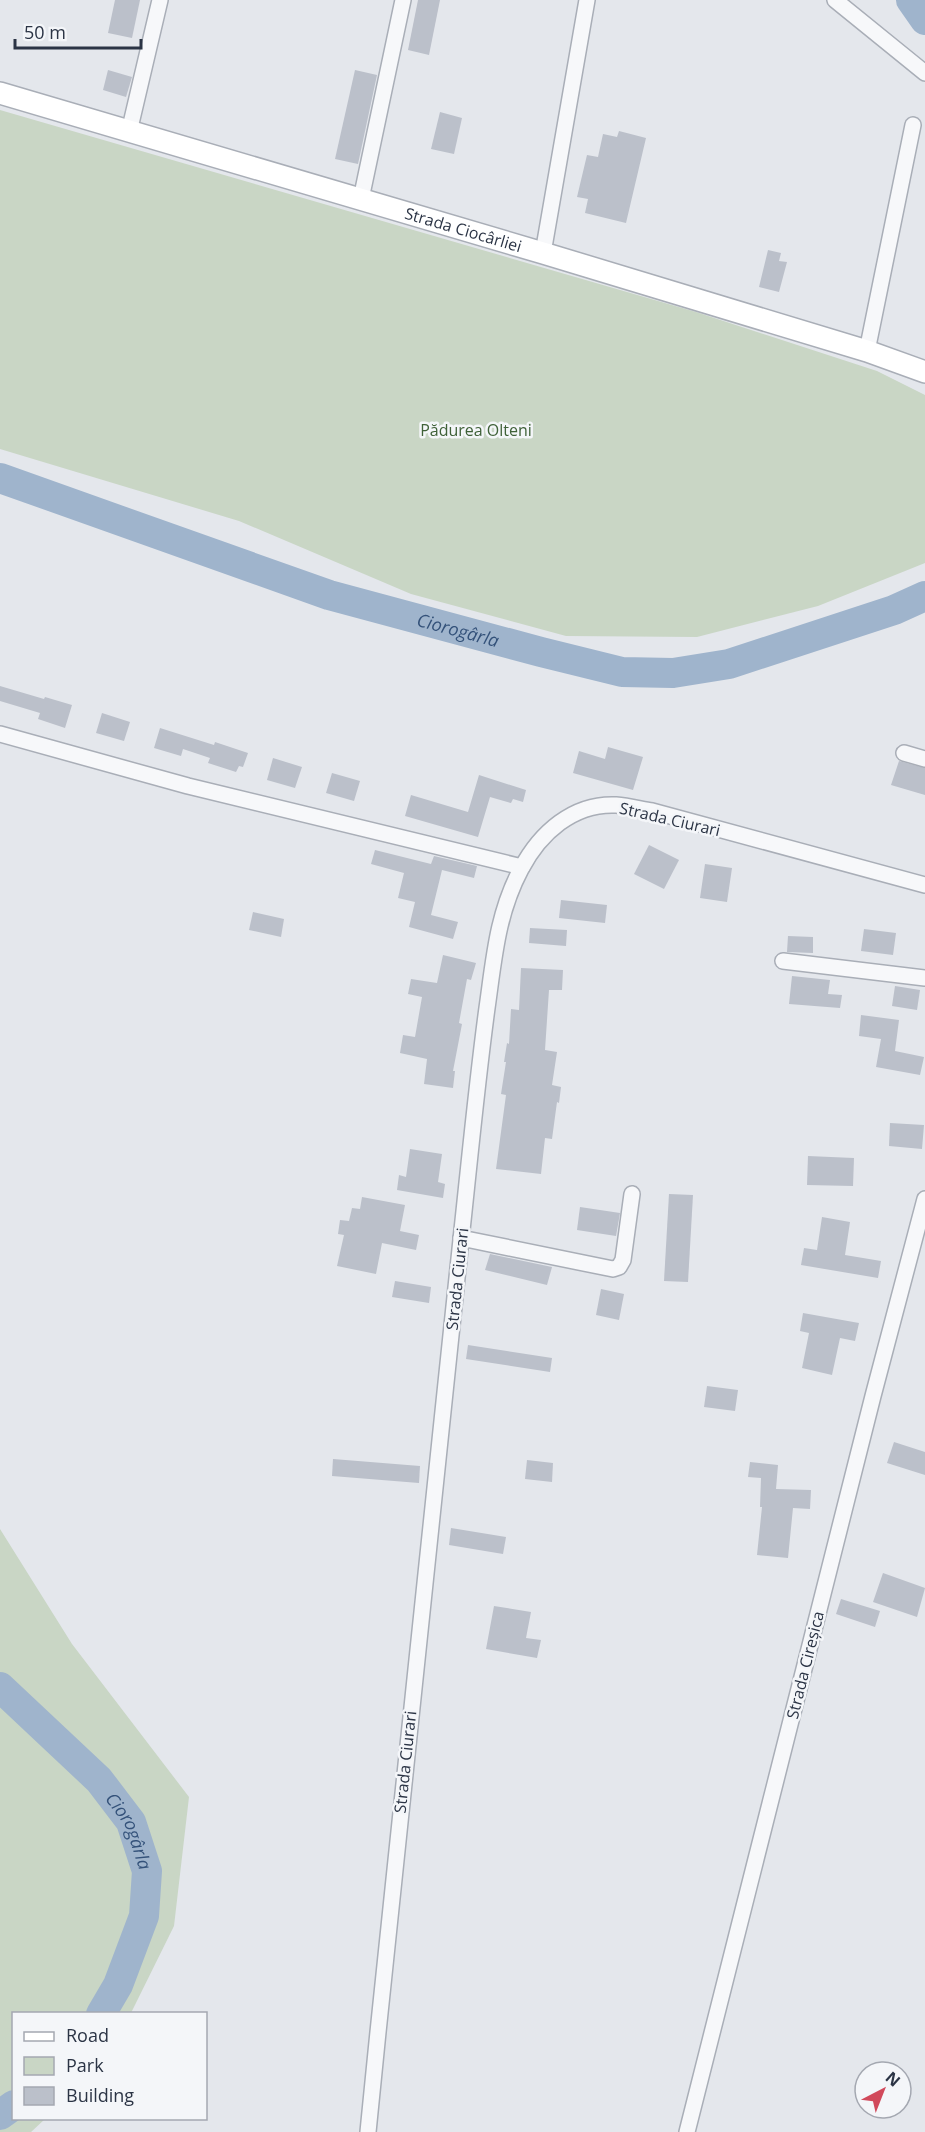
<svg xmlns="http://www.w3.org/2000/svg" width="925" height="2132" font-family="'Open Sans',sans-serif">
<rect width="100%" height="100%" fill="#e4e7ec"/>
<g fill="#c9d6c5">
<path d="M0,110L696,312L877,371L925,395V563L818,606L697,637L566,636L411,594L239,521L0,449Z"/>
<path d="M0,1529L72,1644L189,1797L174,1926L131,2013L14,2014V2118L45,2119L31,2132H0Z"/>
</g>
<g fill="none" stroke-linecap="round" stroke-linejoin="round">
<g stroke="#9fb4cc" stroke-width="30">
<path d="M911,0L925,20"/>
<path id="s1" d="M0,478L329,595L541,652L622,672L673,673L729,664L894,610L925,596"/>
<path id="s2" d="M0,1687L99,1780L131,1822L147,1871L144,1916L118,1985L101,2014"/>
<path d="M0,2115L14,2105"/>
</g>
</g>
<g fill="#bbc0ca">
<path d="M115,0H140L132,38L108,33Z"/>
<path d="M418,0H440L429,55L408,50Z"/>
<path d="M108,70L132,77L126,97L103,90Z"/>
<path d="M355,70L377,75L358,164L335,159Z"/>
<path d="M440,112L462,118L454,154L431,149Z"/>
<path d="M619,131L646,138L626,223L585,213L588,199L577,197L587,155L598,157L603,134L617,137Z"/>
<path d="M768,250L781,253L779,261L787,262L779,292L759,287Z"/>
<path d="M0,686L44,699L45,697L72,705L65,728L38,719L40,713L0,701Z"/>
<path d="M102,713L130,722L124,741L96,733Z"/>
<path d="M160,728L214,745L215,742L248,753L243,767L239,766L236,772L208,763L210,758L183,749L181,756L154,748Z"/>
<path d="M608,747L643,757L633,790L573,773L579,751L605,759Z"/>
<path d="M273,758L302,767L295,788L267,780Z"/>
<path d="M899,761L925,768V795L891,785Z"/>
<path d="M332,773L360,781L354,801L326,793Z"/>
<path d="M479,775L526,790L523,802L513,799L511,803L490,797L478,837L405,816L411,795L468,812Z"/>
<path d="M649,845L679,860L664,889L634,874Z"/>
<path d="M375,850L431,864L434,856L477,866L474,878L442,870L431,915L458,922L453,939L409,927L415,902L398,898L404,873L371,864Z"/>
<path d="M705,864L732,868L727,902L700,898Z"/>
<path d="M561,900L607,905L605,923L559,918Z"/>
<path d="M253,912L284,919L281,937L249,930Z"/>
<path d="M530,928L567,930L566,946L529,943Z"/>
<path d="M864,929L896,933L893,955L861,951Z"/>
<path d="M788,936L813,937V953L787,952Z"/>
<path d="M443,955L476,963L471,980L467,979L459,1023L462,1024L453,1071H455L453,1088L424,1084L427,1059L400,1053L403,1035L415,1037L422,997L408,994L411,979L437,983Z"/>
<path d="M521,968L563,970L562,990H549L545,1050L557,1052L552,1085L561,1087L559,1103L557,1102L552,1139L545,1138L541,1174L496,1169L506,1095L501,1094L506,1062H504L507,1043L509,1044L511,1009L519,1010Z"/>
<path d="M792,976L830,980L828,994L842,995L840,1008L789,1004Z"/>
<path d="M895,986L920,990L917,1010L892,1006Z"/>
<path d="M861,1015L899,1020L895,1051L924,1057L920,1075L876,1067L881,1039L859,1036Z"/>
<path d="M890,1123L924,1125L922,1149L889,1146Z"/>
<path d="M410,1149L442,1154L438,1182L445,1184L443,1198L397,1190L399,1175L406,1177Z"/>
<path d="M808,1156L854,1158L853,1186L807,1185Z"/>
<path d="M669,1194L693,1195L688,1282L664,1281Z"/>
<path d="M362,1197L405,1205L400,1231L419,1235L416,1250L382,1243L376,1274L337,1266L344,1235L338,1234L340,1220L349,1221L352,1208L360,1209Z"/>
<path d="M580,1207L620,1213L616,1236L577,1230Z"/>
<path d="M822,1217L850,1222L845,1255L881,1261L878,1278L801,1265L804,1248L817,1250Z"/>
<path d="M490,1254L552,1267L547,1285L485,1270Z"/>
<path d="M395,1281L431,1287L429,1303L392,1297Z"/>
<path d="M601,1289L624,1294L619,1320L596,1315Z"/>
<path d="M803,1313L859,1323L855,1341L840,1338L832,1375L802,1368L809,1333L800,1331Z"/>
<path d="M468,1345L552,1358L550,1372L466,1359Z"/>
<path d="M707,1386L738,1390L735,1411L704,1407Z"/>
<path d="M894,1442L925,1452V1475L887,1463Z"/>
<path d="M333,1459L420,1466L419,1483L332,1476Z"/>
<path d="M527,1460L553,1463L552,1482L525,1479Z"/>
<path d="M750,1462L778,1465L776,1489L811,1490L810,1509L793,1508L788,1558L757,1555L762,1507H760L761,1478L748,1477Z"/>
<path d="M451,1528L506,1537L503,1554L449,1545Z"/>
<path d="M883,1573L925,1588L917,1617L873,1602Z"/>
<path d="M841,1599L880,1611L875,1627L836,1614Z"/>
<path d="M494,1606L531,1612L526,1638L541,1640L537,1658L486,1649Z"/>
</g>
<g fill="none" stroke-linecap="round" stroke-linejoin="round">
<defs>
<g id="street">
<path d="M835,0L925,73"/>
<path d="M129,132L160,0"/>
<path d="M361,199L403,0"/>
<path d="M543,253L587,0"/>
<path d="M867,351L913,125"/>
<path d="M0,734L188,786L522,867"/>
<path d="M904,753L925,759"/>
<path d="M783,961L925,978"/>
<path d="M461,1238L613,1269L619,1267L623,1260L632,1194"/>
<path d="M368,2132C398,1831 429,1530 462,1230C470,1156 477,1082 487,1008C494,959 497,914 521,869C540,833 573,803 616,805C628,806 640,809 652,811L925,885"/>
<path d="M687,2132L873,1396L925,1199"/>
</g>
<g id="secondary">
<path id="s3" d="M0,93L543,253L867,351L925,372"/>
</g>
</defs>
<use href="#street" stroke="#a9aeb7" stroke-width="18"/>
<use href="#secondary" stroke="#a9aeb7" stroke-width="24"/>
<use href="#street" stroke="#f7f8fa" stroke-width="15"/>
<use href="#secondary" stroke="#fff" stroke-width="21"/>
</g>
<g text-anchor="middle" dominant-baseline="central" stroke-width="5" stroke-linejoin="round" paint-order="stroke">
<g font-size="16" fill="#2b3445" stroke="#f4f6f9">
<text stroke="none"><textPath href="#s3" startOffset="483">Strada Ciocârliei</textPath></text>
<text transform="translate(670 819) rotate(13)">Strada Ciurari</text>
<text transform="translate(457 1279) rotate(-84)">Strada Ciurari</text>
<text transform="translate(805 1665) rotate(-76)">Strada Cireșica</text>
<text transform="translate(405 1762) rotate(-84)">Strada Ciurari</text>
</g>
<g font-size="16" fill="#3f6138" stroke="#f4f6f9">
<text x="476" y="430">Pădurea Olteni</text>
</g>
<g font-size="18" font-style="italic" fill="#34527a" stroke="#f4f6f9">
<text stroke="none"><textPath href="#s1" startOffset="483">Ciorogârla</textPath></text>
<text stroke="none"><textPath href="#s2" startOffset="196">Ciorogârla</textPath></text>
</g>
</g>
<rect x="12" y="2012" width="195" height="108" fill="#f4f6f9" stroke="#a4a8b1" stroke-width="1.5"/>
<rect x="24" y="2032" width="30" height="9" fill="#ffffff" stroke="#a4a8b1" stroke-width="1.5"/>
<text x="66" y="2042" font-size="18" fill="#2b3445">Road</text>
<rect x="24" y="2057" width="30" height="18" fill="#c9d6c5" stroke="#a4a8b1" stroke-width="1.5"/>
<text x="66" y="2072" font-size="18" fill="#2b3445">Park</text>
<rect x="24" y="2087" width="30" height="18" fill="#bbc0ca" stroke="#a4a8b1" stroke-width="1.5"/>
<text x="66" y="2102" font-size="18" fill="#2b3445">Building</text>
<g transform="translate(883 2090) rotate(42)"><circle r="28" fill="#f4f6f9" stroke="#a4a8b1" stroke-width="1.5"/>
<path d="M0-4.5L10 22L0 15L-10 22Z" fill="#d1495b"/>
<text y="-9" font-size="16" font-weight="bold" text-anchor="middle" fill="#2b3445">N</text>
</g>
<path d="M15 39v9h126v-9" fill="none" stroke="#2b3445" stroke-width="3"/>
<text x="24" y="39" font-size="18" fill="#2b3445" stroke="#f4f6f9" stroke-width="4.5" paint-order="stroke">50 m</text>
</svg>
